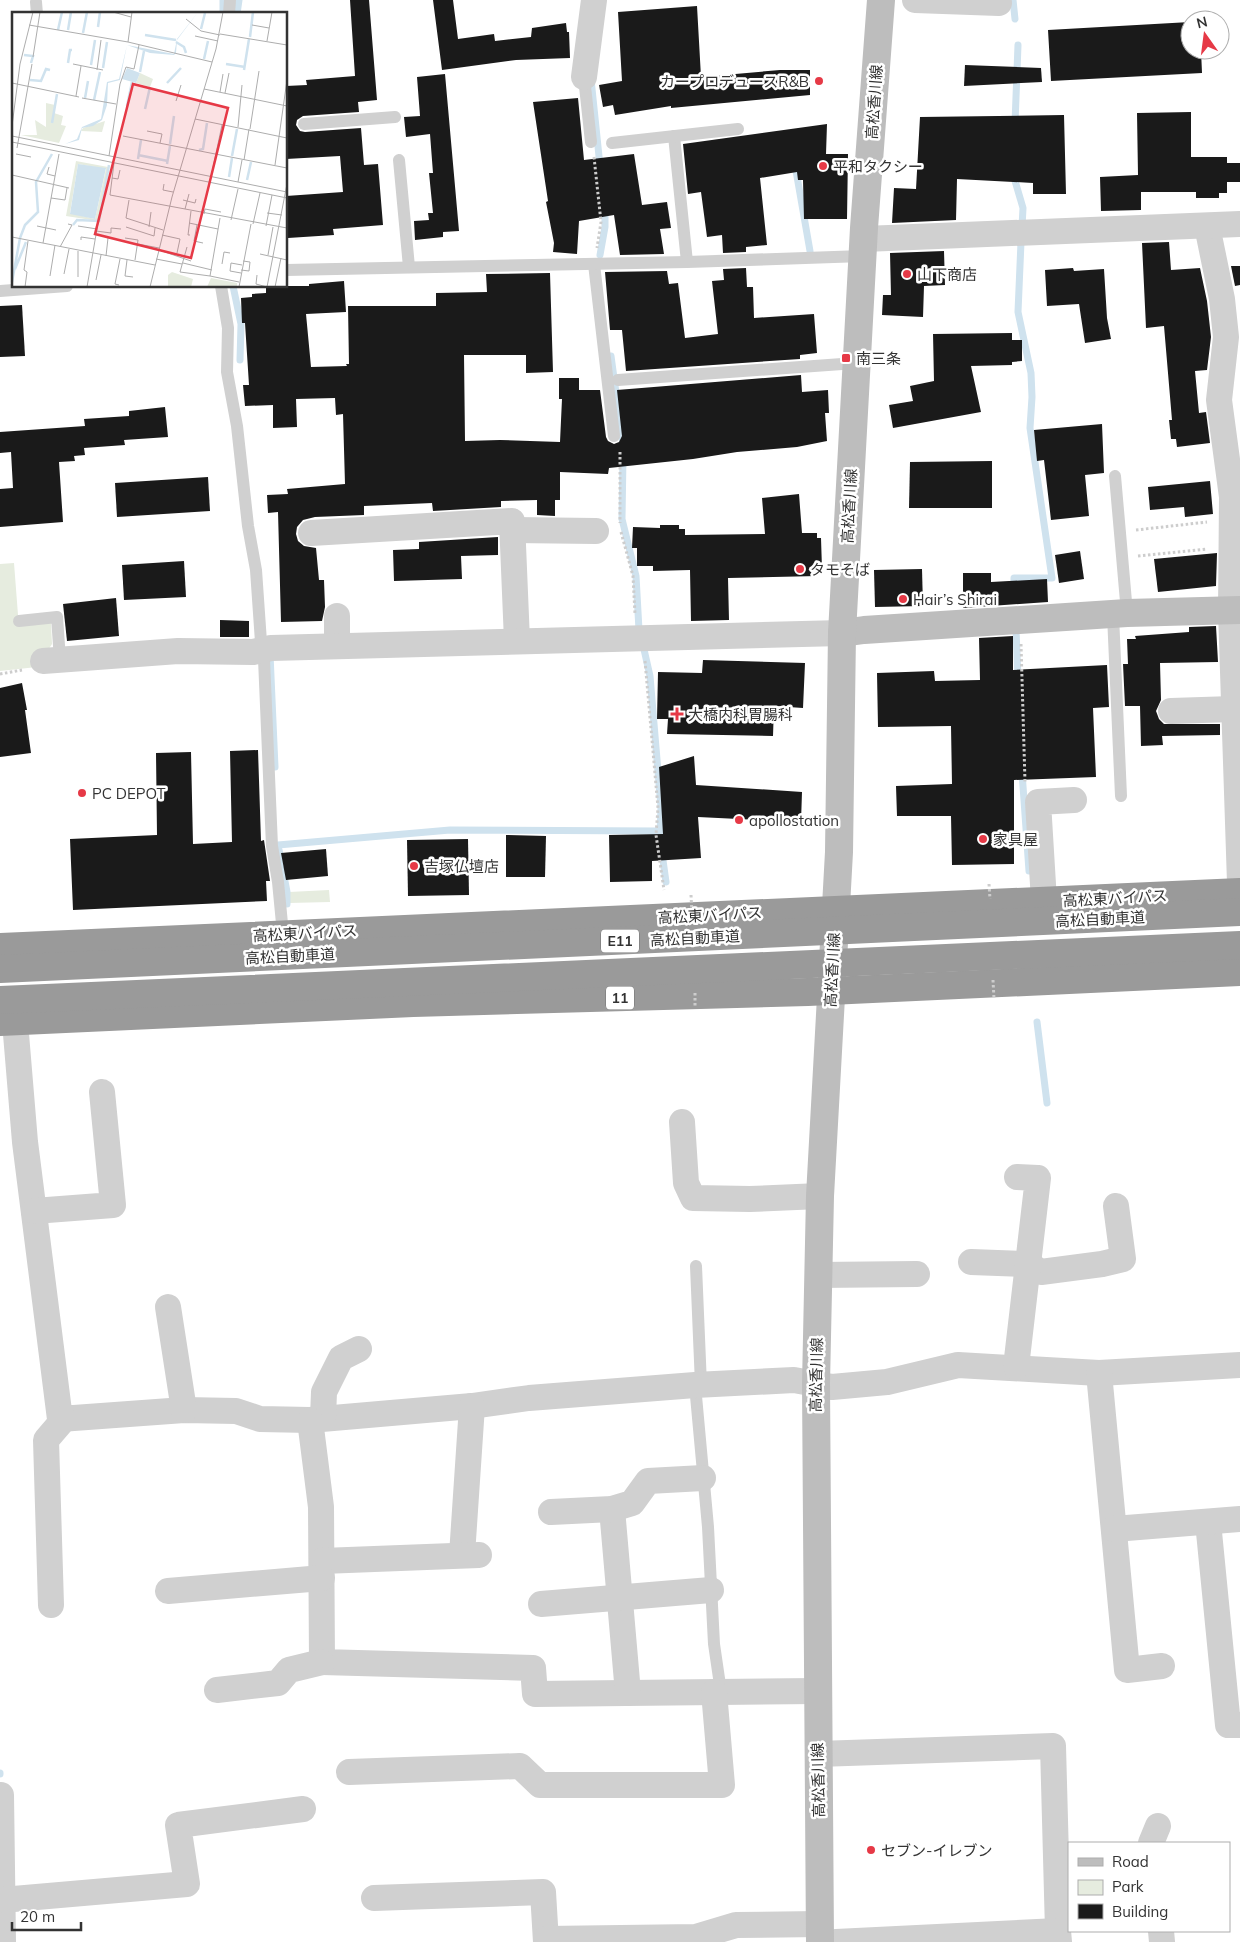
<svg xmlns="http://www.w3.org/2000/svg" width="1240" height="1942" font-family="Mulish,'Noto Sans JP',sans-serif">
<rect width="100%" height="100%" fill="#fff"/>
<g fill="#e6ecdf">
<path d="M14,563L18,615L51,623L52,644L37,667L0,671V564Z"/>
<path d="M329,890L330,902L289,903V892Z"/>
</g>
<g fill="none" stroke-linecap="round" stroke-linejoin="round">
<g stroke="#cfe2ee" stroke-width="7">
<path d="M223,0V13"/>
<path d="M1013,0L1015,19"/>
<path d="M237,14L239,0"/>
<path d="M591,79L600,166"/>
<path d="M1015,123L1018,45"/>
<path d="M795,165L810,251"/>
<path d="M1013,174L1023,208L1022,227"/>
<path d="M600,255L605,227V209"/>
<path d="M233,286L241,324L240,360"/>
<path d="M611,356L623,444"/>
<path d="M623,457L622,519L636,576L639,630"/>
<path d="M1014,589V578H1052L1030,428L1032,397L1031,373L1018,312L1021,242"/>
<path d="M1016,630L1018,678"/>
<path d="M643,645L650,676L661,807L660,835"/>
<path d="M270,654L275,767"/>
<path d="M1022,772L1029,871"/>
<path d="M278,845L450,830L659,831"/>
<path d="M279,850L287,892V904"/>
<path d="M662,853L666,882"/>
<path d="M1037,1022L1047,1103"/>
<path d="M0,1773V1774"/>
</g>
</g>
<g fill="#1a1a1a">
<path d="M350,0H369L377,100L358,102L359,112L303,116L297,120L296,125L300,131L305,132L361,128L364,165L378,164L383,225L333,229L334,235L288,238L286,196L343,192L340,156L286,159V86L307,85L306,80L355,76Z"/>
<path d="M433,0H453L458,39L494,34L495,41L531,37L532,28L566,23L567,32H569L570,58L516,60L442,70Z"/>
<path d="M697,6L701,77L780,70H810V95L671,108V106L615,115L613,105L603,107L599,85L622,81L618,12Z"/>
<path d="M1190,22V50H1201L1202,73L1051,81L1048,30Z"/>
<path d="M965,65L1041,68L1042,82L964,86Z"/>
<path d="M445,74L459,231L443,232V237L415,240L414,221L429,220L428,213H433L429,173H433L430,134L406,137L404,117L420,116L417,77Z"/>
<path d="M578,98L584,160L634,154L642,205L667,202L671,228L660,229L664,254L620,255L614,215L579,221L577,254L553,252L554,243L546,202L548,201L533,102Z"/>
<path d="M1191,112V157H1227V163H1240V182H1227V193H1219V198H1196V192H1141V210L1101,211L1100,177L1138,175L1137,113Z"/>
<path d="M1064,115L1066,194H1033V183L957,179L956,220L892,223L894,188L916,189L920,117Z"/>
<path d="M827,124L826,154H848L847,219H804L803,180H798L797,172L760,178L767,245L746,247V252L723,253L722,235L707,237L701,192L688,194L683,144Z"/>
<path d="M1169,242L1171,270L1200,268L1207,301L1211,337L1207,370L1195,371L1199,413L1206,412L1210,443L1177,447L1176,439H1171L1169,420H1172L1164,326L1146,328L1142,243Z"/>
<path d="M944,251L945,285L924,286L923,317L882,315L883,295H891L890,253Z"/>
<path d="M1231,266H1240V285L1235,286Z"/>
<path d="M746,268L747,287H753L754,318L814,314L817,353L800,355V359L626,371L622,330H610L605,272L667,271L669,284L678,283L685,338L718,334L712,281L724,280L723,269Z"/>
<path d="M1073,268L1074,271L1104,269L1107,318L1111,339L1085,343L1079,304L1047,306L1045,270Z"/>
<path d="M550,273L553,372L526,373V355H464L465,441L500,440L560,442L562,399H559V378H579V390H600L606,437L608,441L614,444L619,442L622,436L617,390L801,375L802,392L828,390L829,413H825L827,441L797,447L737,452L693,459L609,468L608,474L560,472V500H555V516L537,515V500L501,501V507L433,511L432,503L364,506V515L315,517L303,520L297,527L296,534L298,541L304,546L316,548L319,580H324L325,607L322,621L281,622L278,512L268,513L267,495L288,494L287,489L345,484L343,414L336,415L335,398L296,399L297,427L273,428V405L245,406L243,385H249L245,323H242L241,298L252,297V294L266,293V286H309V284L344,281L346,312L306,314L311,367L347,366L346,364H349L348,306H436V293L487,292L486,274Z"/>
<path d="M22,305L25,356L0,357V306Z"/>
<path d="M1012,333V340H1022V361L1012,362V365L971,366L981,412L893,428L889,405L913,401L910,386L934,381L933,334Z"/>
<path d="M165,407L168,437L124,440L125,445L84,448L85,455L74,456L75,461L59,462L63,522L0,527V489L13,488L11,452L0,453V432L85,426L84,419L129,416V411Z"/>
<path d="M1102,424L1104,473L1085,475L1089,516L1051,520L1044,460L1037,461L1034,430Z"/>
<path d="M992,461V508H909L910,462Z"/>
<path d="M208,477L210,511L117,517L115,483Z"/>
<path d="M1210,481L1213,514L1185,517L1184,507L1150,510L1148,487Z"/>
<path d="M799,494L802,533H817V538H821L822,569H818V576L728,578L729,620L691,621L690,570L653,571V566H637V548H632L633,527L660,528V525H679V529H685V535L765,534L762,498Z"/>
<path d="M498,537V555L461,556L462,579L394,581L393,550L419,549V542Z"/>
<path d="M1080,551L1084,579L1059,583L1055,555Z"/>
<path d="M1217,553L1216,586L1158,592L1154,559Z"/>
<path d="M184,561L186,597L124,600L122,565Z"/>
<path d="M922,569L923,606L875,607L874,570Z"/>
<path d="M963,573H991V582L1047,579L1048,602L963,608Z"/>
<path d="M116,598L119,636L67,641L63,604Z"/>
<path d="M220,620L249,621V637H220Z"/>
<path d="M1216,626L1218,662L1160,663L1161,700L1156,711L1159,719L1164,724H1220V735L1162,736L1163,745L1141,746L1140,706H1125L1123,664H1128L1127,639H1136L1135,636L1189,632V627Z"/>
<path d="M1013,636V670L1107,665L1109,707L1093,708L1096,777L1014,780V864L952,865L951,816H897L896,786L952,784L951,726L878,727L877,673L934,671L935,681L980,680L979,638Z"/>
<path d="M703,660L805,663L803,708L774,706L773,736L667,734L668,719H657L658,672L702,673Z"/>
<path d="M22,683L27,710H25L31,753L0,757V688Z"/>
<path d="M258,750L261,841L264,840L270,881H266L267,901L73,910L70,839L157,835L156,753L191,752L193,844L232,842L230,751Z"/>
<path d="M694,756L696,785L802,792L801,822L698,817L701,858L652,861V881L610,882L609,835L663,834L659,767Z"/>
<path d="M506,835L546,836L545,877H506Z"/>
<path d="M468,839L469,895L408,896L407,840Z"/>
<path d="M326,849L328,876L286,880L281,853Z"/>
</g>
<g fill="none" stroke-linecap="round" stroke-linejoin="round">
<g stroke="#cdcdcd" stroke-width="3" stroke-dasharray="2.5 2.5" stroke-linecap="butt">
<path d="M594,157L601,222L597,248"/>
<path d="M620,452V523"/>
<path d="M1136,530L1207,522"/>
<path d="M621,532L633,576L635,614"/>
<path d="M1138,556L1207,549"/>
<path d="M1021,644L1025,782"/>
<path d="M645,661L658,808L656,835L664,890"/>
<path d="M0,674L22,670"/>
</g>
<g stroke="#d0d0d0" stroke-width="12">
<path d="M36,2L37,14"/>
<path d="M229,14L230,0"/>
<path d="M584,77L591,142"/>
<path d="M304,124L395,117"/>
<path d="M674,136L687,262"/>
<path d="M612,143L738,129"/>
<path d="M399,160L409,267"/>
<path d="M594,264L614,436"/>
<path d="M286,270L687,262L863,256"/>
<path d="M221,286L228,328L227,372L237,426L248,526L256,570L261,642L264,659L272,846L278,882L283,934"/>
<path d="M0,291L67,286"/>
<path d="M618,380L856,363"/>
<path d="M1115,476L1127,613"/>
<path d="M1113,615L1121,796"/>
<path d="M19,621L57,617L60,660"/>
<path d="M696,1266L701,1385"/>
<path d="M695,1385L708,1527L714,1644L721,1692"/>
</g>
<g stroke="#d0d0d0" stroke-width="26">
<path d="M915,0L999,3"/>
<path d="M584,77L594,0"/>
<path d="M1207,226L1222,299L1226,337L1219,400L1232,497L1231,611L1240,883"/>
<path d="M864,239L1240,224"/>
<path d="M513,530L596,531"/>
<path d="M311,533L512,521L517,641"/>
<path d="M337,616V646"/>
<path d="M43,661L178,651L253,652L271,648L842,633"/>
<path d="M1171,711L1233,709"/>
<path d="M1044,901L1038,802L1074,800"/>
<path d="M15,1022L25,1142L60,1419L184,1410L236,1411L260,1419L310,1420L472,1406L529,1398L695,1385L794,1380L832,1387L887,1382L958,1365L1099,1373L1240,1365"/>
<path d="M682,1122L686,1183L693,1198L750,1199L820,1196"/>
<path d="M34,1211L113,1205L102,1092"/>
<path d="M971,1262L1028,1264L1041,1272L1102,1264L1123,1259L1116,1206"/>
<path d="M818,1275L917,1274"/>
<path d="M168,1307L184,1410"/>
<path d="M1016,1367L1038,1178L1017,1177"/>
<path d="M1099,1373L1127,1670L1162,1666"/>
<path d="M323,1418L324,1392L341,1358L359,1349"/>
<path d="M310,1420L321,1507L322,1662L533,1668L535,1694L817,1691"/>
<path d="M612,1509L628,1693"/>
<path d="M551,1512L612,1509L632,1503L648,1481L703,1478"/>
<path d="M1208,1522L1228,1725H1240"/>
<path d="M1114,1529L1240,1519"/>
<path d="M462,1555L472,1406"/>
<path d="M322,1561L479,1555"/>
<path d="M168,1591L322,1578"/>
<path d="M541,1604L711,1590"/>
<path d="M51,1605L46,1440L64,1419"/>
<path d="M217,1690L278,1683L289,1670L322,1662"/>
<path d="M818,1754L1053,1746L1058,1931"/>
<path d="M349,1772L520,1766L540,1785H722L714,1692"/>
<path d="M1,1795L3,1942"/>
<path d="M1151,1843L1158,1826"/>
<path d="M374,1898L543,1892L546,1942"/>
<path d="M2,1900L187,1884L178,1825L303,1809"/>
<path d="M1161,1931L1162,1942"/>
<path d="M546,1939L696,1937L736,1925L820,1924"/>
<path d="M836,1942L1058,1931L1059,1942"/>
</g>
<g stroke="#bdbdbd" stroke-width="28">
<path d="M842,633L864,630L1127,613L1240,610"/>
<path d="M820,1942L816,1384L820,1196L839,852L842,633L864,228L881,0"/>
</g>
<g stroke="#9a9a9a" stroke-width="28">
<path d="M0,947L1240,892"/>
<path d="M0,1022L413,1003L808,992L1240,972"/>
</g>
<g stroke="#cdcdcd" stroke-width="3" stroke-dasharray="2.5 2.5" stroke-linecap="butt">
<path d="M989,884L990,899"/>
<path d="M691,895L692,914"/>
<path d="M993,980L994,999"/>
<path d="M695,993V1007"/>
</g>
<g stroke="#9a9a9a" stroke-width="28">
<path d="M0,969L1240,912"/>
<path d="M0,1000L1240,945"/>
</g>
</g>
<g fill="#e63946" stroke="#fff" stroke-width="2">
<circle cx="819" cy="81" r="5"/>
<circle cx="823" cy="166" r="5"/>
<circle cx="907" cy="274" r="5"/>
<rect x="841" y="353" width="10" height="10" rx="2.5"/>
<circle cx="800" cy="569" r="5"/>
<circle cx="903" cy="599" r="5"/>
<path d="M674.5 706.5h5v5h5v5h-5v5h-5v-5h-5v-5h5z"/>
<circle cx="82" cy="793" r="5"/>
<circle cx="739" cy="820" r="5"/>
<circle cx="983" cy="839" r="5"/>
<circle cx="414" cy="866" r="5"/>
<circle cx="871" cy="1850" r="5"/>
</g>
<g text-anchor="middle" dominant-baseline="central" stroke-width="5" stroke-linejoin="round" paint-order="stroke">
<g fill="#fff" stroke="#707070" stroke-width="1">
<rect x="601" y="929.5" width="38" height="23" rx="4"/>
<rect x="606" y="986.5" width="28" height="23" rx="4"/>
</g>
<g font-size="14" font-weight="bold" fill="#333">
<text x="620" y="941">E11</text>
<text x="620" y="998">11</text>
</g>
<g font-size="15" fill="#333" stroke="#fff" text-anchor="start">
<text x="809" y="81" text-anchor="end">カープロデュースR&amp;B</text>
<text x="833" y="166">平和タクシー</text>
<text x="917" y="274">山下商店</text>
<text x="856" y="358">南三条</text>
<text x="810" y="569">タモそば</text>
<text x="913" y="599">Hair’s Shirai</text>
<text x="688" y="714">大橋内科胃腸科</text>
<text x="92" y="793">PC DEPOT</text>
<text x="749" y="820">apollostation</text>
<text x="993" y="839">家具屋</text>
<text x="424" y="866">吉塚仏壇店</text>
<text x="881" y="1850">セブン-イレブン</text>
</g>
<g font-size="15" fill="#333" stroke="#fff">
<text transform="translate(874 102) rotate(-86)">高松香川線</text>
<text transform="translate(849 506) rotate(-87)">高松香川線</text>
<text transform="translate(1115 898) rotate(-3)">高松東バイパス</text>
<text transform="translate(710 915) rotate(-3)">高松東バイパス</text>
<text transform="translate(1100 919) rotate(-3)">高松自動車道</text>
<text transform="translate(305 933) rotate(-3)">高松東バイパス</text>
<text transform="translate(695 938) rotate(-3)">高松自動車道</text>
<text transform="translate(290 956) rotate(-3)">高松自動車道</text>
<text transform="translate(832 970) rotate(-87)">高松香川線</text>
<text transform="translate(816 1375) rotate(-89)">高松香川線</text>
<text transform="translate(818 1780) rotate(-91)">高松香川線</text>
</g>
</g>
<g transform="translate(12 12)">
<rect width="275" height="275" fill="#fff"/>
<path d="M128,61L141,67L138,75L124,71ZM34,91L43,93L42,101L51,104L49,113L54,114L47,131L9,123H25L23,108L34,115ZM93,109L90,120L69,119L71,116ZM64,149L96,155L86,209L54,204ZM66,152L94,157L83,207L58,201ZM160,260L181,267L179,275H156V263ZM199,266L225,271V275H195Z" fill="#e6ecdf" fill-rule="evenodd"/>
<path d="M186,0L165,28L164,41L162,43L138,41L115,33L108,68L96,71L95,93L90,108L81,114L70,116L67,128L53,132L65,127L70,115L89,107L95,70L107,67L115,33L162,42L165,27ZM115,56L128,61L124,71L138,75L110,67ZM66,152L94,156L83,207L58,202Z" fill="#cfe2ee"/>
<path fill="none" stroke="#cfe2ee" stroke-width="2.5" d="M86,15L88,0M189,17L193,1M46,18L50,0M56,18L59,0M71,21L75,0M133,23L164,28M238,25L241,0M164,30L172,35L174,41M12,43L21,44L19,51M192,47L196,29M56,51L58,38H60M214,52L233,55M79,53L83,28M91,56L95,30M232,58L237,27M128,60L132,39M18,68L29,69L34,57L38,58M155,71L169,56M73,86L76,69M82,88L88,60M115,94L120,70M133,97L138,75M40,111L45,82M158,132L162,104M187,138L191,137L195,111M126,143L156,149M220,144L225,117M126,147L129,128M155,152L158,134M217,165L220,146M235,168L239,150M61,213L65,208L87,209L97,153M3,257L14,230M0,270L8,226L13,213L26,200L24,170L40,142"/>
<path fill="none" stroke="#adadad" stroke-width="1" d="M101,0L119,5M174,7L189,19L208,23M17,13L116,30L200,50M240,13L257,16M208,22L275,33M183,24L206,29M255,29L260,0M116,30L120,0M21,45L28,0M61,52L91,58M85,58L89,28M0,71L67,85M192,77L275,94M208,80L211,62M213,81L217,61M64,84L69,54M70,86L104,92M164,89L169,73M183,107L275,126M0,114L8,52L21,0M226,115L230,73M238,117L247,59M135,119L150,122L148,131M0,124L275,180M111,124L275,156M0,130L275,186M5,136L20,52M4,142L19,145M97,144L108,72L114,55L122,57L127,33M232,148L237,117M102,151L98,183L275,216M263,153L275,68M37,155L35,162L43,164M0,163L57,176M199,165L210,113M100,166L106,167L108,158M226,170L230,148M152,172L151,178L161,180M39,186L53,188L55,176M117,188L114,206L151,218M171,188L183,191L184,187M173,197L177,182M255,201L270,203M192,202L193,197L209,200M208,206L198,264L227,270M219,208L226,177M177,211L206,217M241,212L248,181M185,213L182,229L191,231M25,214L44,218M66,214L85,217M254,214L260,183M114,215L142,224L143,216M137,215L139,200M84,219L99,221V216L109,217M150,223L168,227L165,241M178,223H176L179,199M0,225L143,253M113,226L126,228L123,248M69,228V225L83,227M31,231L47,142M126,232L147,236M48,235L60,213L56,212M175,235L168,260L198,264M147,238L179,249M248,242L275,248M256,243L261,215M94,244L96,226M144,247L170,252M115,248L113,264L121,265M171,251L200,258M210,252L212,240L218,241M229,258L237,259L238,250L231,249M229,261L218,259L219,251L230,253M52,262L57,237M245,263L244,272L255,275M38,264L43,233M66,265V239M84,268L89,243M107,273L103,272L108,247M13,275L15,260L12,258L16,229M75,275L86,211M138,275L160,185L204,37L211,0M227,275L239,212M255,275L275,172M263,275L269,246"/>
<path fill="#e63946" fill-opacity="0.15" stroke="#e63946" stroke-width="2.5" d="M121,72L216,96L179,246L83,222Z"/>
<rect width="275" height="275" fill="none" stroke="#333" stroke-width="2.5"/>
</g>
<rect x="1068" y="1842" width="162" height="90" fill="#ffffff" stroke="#adadad"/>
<rect x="1078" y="1858" width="25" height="8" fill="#bdbdbd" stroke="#adadad"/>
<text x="1112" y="1867" font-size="15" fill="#333333">Road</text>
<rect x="1078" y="1880" width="25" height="15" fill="#e6ecdf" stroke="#adadad"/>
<text x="1112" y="1892" font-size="15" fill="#333333">Park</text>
<rect x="1078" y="1904" width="25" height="15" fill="#1a1a1a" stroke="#adadad"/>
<text x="1112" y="1917" font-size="15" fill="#333333">Building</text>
<g transform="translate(1205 35) rotate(346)"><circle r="24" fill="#ffffff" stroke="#adadad"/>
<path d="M0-4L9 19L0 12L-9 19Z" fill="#e63946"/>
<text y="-8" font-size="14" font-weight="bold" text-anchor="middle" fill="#333333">N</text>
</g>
<path d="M12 1922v8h69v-8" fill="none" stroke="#333333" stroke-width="2.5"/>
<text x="20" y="1922" font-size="15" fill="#333333" stroke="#ffffff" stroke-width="4" paint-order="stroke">20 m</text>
</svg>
